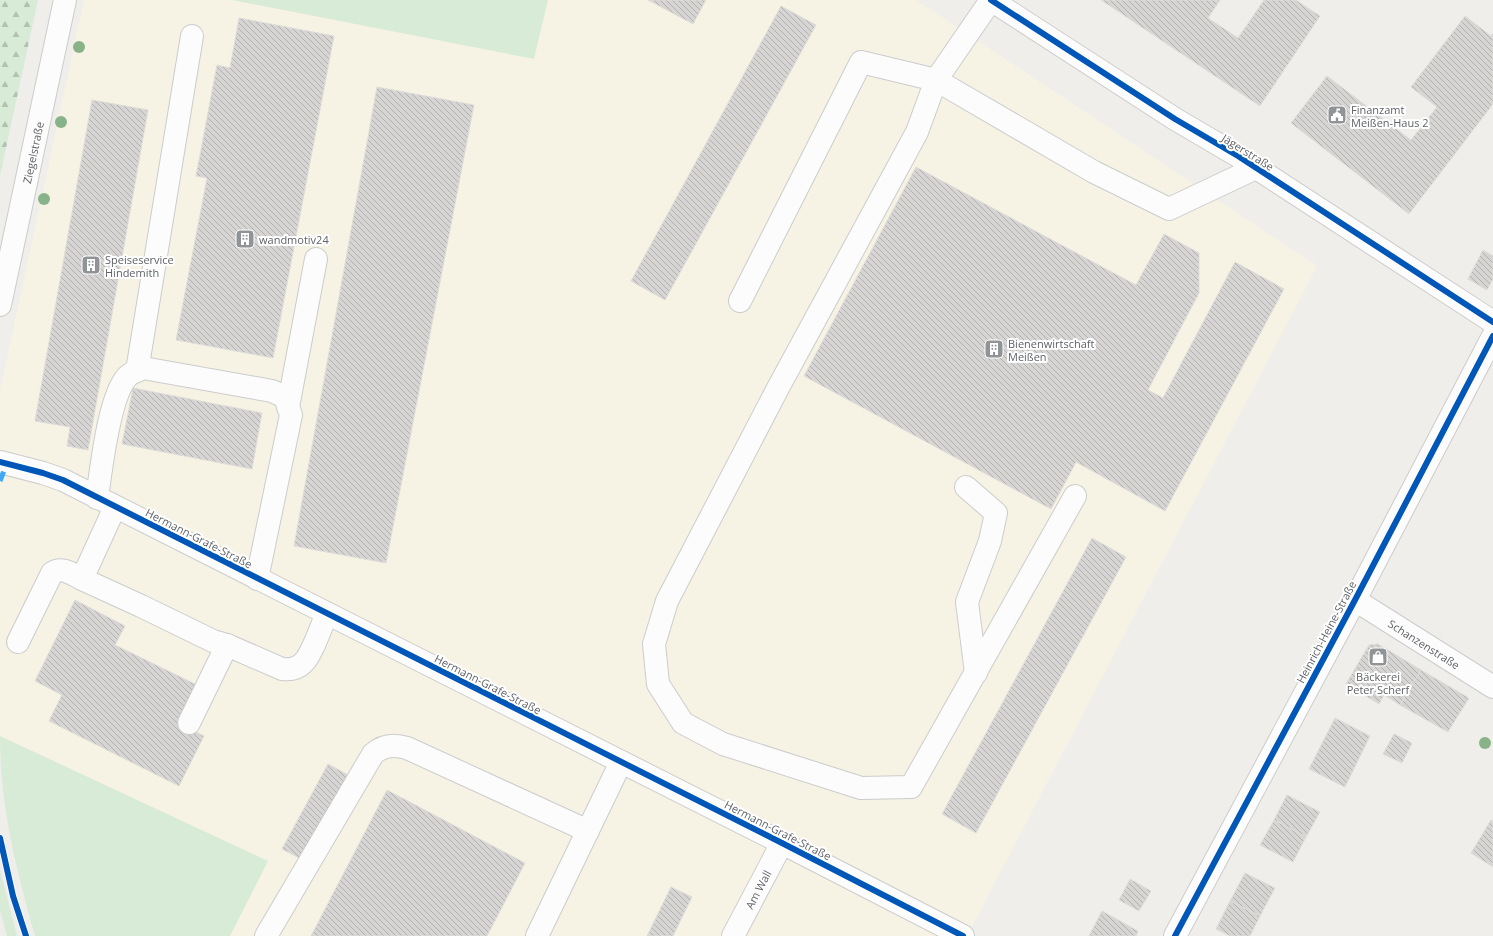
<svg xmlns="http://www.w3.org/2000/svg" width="1493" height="936" font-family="'Open Sans',sans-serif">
<defs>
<pattern id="forest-firs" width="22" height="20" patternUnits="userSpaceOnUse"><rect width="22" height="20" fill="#d8ebd6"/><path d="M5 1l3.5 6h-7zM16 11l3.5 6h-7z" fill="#b2c2b1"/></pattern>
<pattern id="building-back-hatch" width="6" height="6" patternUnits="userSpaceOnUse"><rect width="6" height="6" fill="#d6d5d3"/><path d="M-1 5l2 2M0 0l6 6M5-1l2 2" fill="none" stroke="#b1b0af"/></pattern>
</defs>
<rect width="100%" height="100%" fill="#efeeea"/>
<path fill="#f7f3e4" d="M84,0H916L1317,266L967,936H230L268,861L0,736V391Z"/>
<g fill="#d8ebd6">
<path d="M232,0H548L534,59Z"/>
<path d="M0,736L268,861L230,936H35C16,869 0,807 0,736Z"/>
<path d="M0,870L17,936H7L6,933L0,910Z"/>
</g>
<path fill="url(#forest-firs)" d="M0,0H38L0,176Z"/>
<g fill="url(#building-back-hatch)" stroke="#deddd9">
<path d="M648,0H706L693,24Z"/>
<path d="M1101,0H1220L1208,18L1238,38L1264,0H1296L1320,16L1260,106Z"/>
<path d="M781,6L816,25L665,300L631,281Z"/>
<path d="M1465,16L1491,36L1493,33V104L1409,214L1291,123L1327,76L1411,140L1437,107L1411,87Z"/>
<path d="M239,18L334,36L273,358L176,340L207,178L196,176L217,65L230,68Z"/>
<path d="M377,87L474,105L386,563L294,546Z"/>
<path d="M92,100L148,110L88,450L67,446L70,427L35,421Z"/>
<path d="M916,167L1136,285L1164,234L1199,253V293L1148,390L1163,398L1235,262L1284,289L1165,511L1076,462L1051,509L804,376Z"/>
<path d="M1483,250L1493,256V279L1487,290L1468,279Z"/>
<path d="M133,388L262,413L252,469L122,444Z"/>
<path d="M1092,538L1126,557L976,833L942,814Z"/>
<path d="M75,600L125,626L115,645L197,685L178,723L204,736L179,786L49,721L62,695L35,681Z"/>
<path d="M1378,644L1421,670L1400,705L1384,695L1379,704L1346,684L1369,645Z"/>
<path d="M1421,670L1469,698L1448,732L1400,705Z"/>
<path d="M1335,718L1370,736L1345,787L1309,769Z"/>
<path d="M1394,734L1412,743L1402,763L1383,754Z"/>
<path d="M328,764L350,776L305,861L282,849Z"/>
<path d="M387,790L525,863L487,936H311Z"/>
<path d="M1287,795L1320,812L1306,837L1274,820Z"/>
<path d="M1274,820L1306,837L1293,862L1260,845Z"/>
<path d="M1491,820L1493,821V867L1471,853Z"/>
<path d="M1245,873L1275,888L1260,916L1230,901Z"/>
<path d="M1130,879L1151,891L1139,911L1119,900Z"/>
<path d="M671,887L692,897L673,936H647Z"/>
<path d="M1230,901L1260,916L1250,936H1230L1216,929Z"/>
<path d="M1102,911L1138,931L1136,936H1089Z"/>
</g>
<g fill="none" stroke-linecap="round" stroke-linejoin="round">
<defs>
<g id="minor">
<path d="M991,0L1175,119L1238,156L1493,322"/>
<path d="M740,301L861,62L936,80L991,0"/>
<path id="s1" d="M0,305L65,0"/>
<path d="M137,371L192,36"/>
<path d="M288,407L316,259"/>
<path d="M0,462L43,473L63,480L782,843L963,936"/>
<path d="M966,487L996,513L990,541L967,602L976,673"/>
<path d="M1075,496L911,787L861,788L723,744L683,723L658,684L654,644L667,601L778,388L917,132L936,80L1094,172L1169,209L1256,168"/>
<path d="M97,498C101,471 109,392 129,375C133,372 139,370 143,368L272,391L285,397L291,415L257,579"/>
<path d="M115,507L82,579L141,606L213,641L227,645L282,669C290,670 297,669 303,663C312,655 321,626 327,614"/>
<path id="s2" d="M1355,600L1493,687"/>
<path d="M18,642L52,573C62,566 72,574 82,579"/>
<path d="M189,723L227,645"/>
<path d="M266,936L373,754C382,746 394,744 407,748L588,831"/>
<path d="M537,936L621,762"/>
<path id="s3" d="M733,936L782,843"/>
<path d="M1175,936L1355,600L1493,336"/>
</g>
</defs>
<use href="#minor" stroke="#cbcccc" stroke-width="24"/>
<use href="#minor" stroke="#fdfcfc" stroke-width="22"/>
<path stroke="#3fa9f5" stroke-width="5" stroke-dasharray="10 5" stroke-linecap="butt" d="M0,481L7,463"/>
<defs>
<g id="cycleway">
<path d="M991,0L1175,119L1238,156L1493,322"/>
<path d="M0,462L43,473L63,480L782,843L963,936"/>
<path d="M0,838L13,896L26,936"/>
<path d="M1175,936L1355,600L1493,336"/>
</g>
</defs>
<use href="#cycleway" stroke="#fff" stroke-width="8"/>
<use href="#cycleway" stroke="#0057b8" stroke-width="6"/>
</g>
<g fill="#88b388">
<circle cx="79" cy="47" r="6"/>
<circle cx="61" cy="122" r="6"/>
<circle cx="44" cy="199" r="6"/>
<circle cx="1485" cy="743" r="6"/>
</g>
<defs>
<symbol id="civic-square" viewBox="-11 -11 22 22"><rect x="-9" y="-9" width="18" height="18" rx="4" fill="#919496" stroke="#fff"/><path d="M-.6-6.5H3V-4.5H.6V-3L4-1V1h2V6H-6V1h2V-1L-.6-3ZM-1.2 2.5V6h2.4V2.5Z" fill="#fff"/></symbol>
<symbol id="building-square" viewBox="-11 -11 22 22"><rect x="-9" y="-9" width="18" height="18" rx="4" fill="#919496" stroke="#fff"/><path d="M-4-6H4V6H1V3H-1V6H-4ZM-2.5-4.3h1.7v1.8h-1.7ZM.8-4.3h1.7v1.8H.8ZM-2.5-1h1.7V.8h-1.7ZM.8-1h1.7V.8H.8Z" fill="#fff"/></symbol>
<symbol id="shop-square" viewBox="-11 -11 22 22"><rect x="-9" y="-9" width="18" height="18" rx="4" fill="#919496" stroke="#fff"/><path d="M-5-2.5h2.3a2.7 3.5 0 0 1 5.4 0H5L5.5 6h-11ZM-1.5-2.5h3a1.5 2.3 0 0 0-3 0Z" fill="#fff"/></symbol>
</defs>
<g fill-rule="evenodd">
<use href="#civic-square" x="1326" y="104" width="22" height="22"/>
<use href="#building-square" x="234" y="228" width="22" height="22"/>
<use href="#building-square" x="80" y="254" width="22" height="22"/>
<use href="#building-square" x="983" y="338" width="22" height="22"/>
<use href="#shop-square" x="1367" y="646" width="22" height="22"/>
</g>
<g text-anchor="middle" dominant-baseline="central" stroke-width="4" stroke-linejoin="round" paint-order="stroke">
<g font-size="11" fill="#5f6368" stroke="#fff" text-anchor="start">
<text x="1351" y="109">Finanzamt<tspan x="1351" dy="13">Meißen-Haus 2</tspan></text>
<text x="259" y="239">wandmotiv24</text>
<text x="105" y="259">Speiseservice<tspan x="105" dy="13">Hindemith</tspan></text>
<text x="1008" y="343">Bienenwirtschaft<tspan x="1008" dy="13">Meißen</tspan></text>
<text x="1378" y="676" text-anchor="middle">Bäckerei<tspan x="1378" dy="13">Peter Scherf</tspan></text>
</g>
<g font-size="11" fill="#5f6368" stroke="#fff">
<text stroke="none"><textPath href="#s1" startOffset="156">Ziegelstraße</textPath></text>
<text transform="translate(1248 152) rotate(32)">Jägerstraße</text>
<text transform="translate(199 538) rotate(27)">Hermann-Grafe-Straße</text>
<text transform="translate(1326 632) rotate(-62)">Heinrich-Heine-Straße</text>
<text stroke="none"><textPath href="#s2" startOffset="82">Schanzenstraße</textPath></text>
<text transform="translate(488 684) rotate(27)">Hermann-Grafe-Straße</text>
<text transform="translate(778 830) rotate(27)">Hermann-Grafe-Straße</text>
<text stroke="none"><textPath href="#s3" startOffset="53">Am Wall</textPath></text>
</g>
</g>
</svg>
